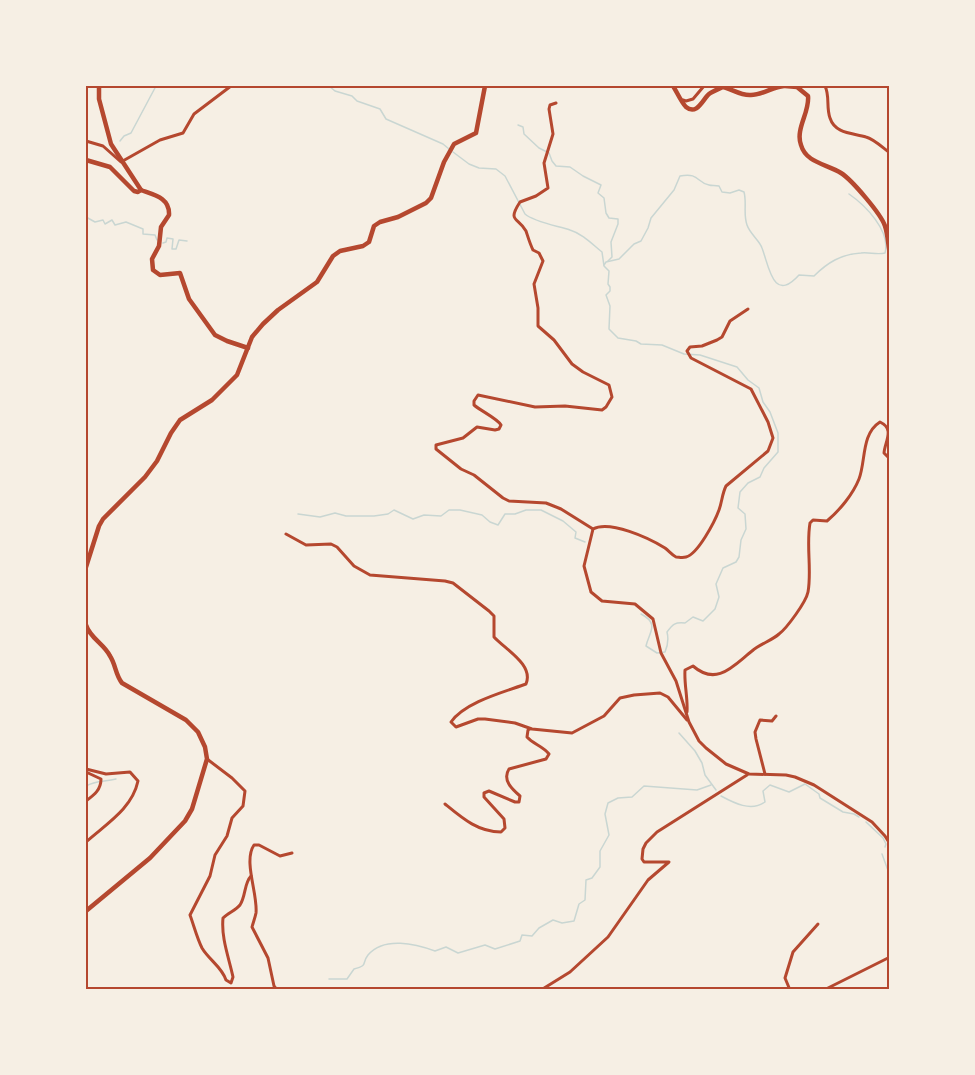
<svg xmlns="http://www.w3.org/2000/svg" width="975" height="1075" font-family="'DM Sans',sans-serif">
<rect width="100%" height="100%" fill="#f6efe4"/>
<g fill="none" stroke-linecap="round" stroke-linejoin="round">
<g stroke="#c9d6d2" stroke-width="1.5">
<path d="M329,86L335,91L352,96L357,101L380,109L386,119L443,144L449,149"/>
<path d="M518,125L523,127L524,134L539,148L549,153L552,161L556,166L570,167L583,176L601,185L598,193L604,198L606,213L609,218L618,219V224L611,242L612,257L608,261"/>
<path d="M120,141L124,136L131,133L156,86"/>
<path d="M453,152L469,164L479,168L496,169L505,176L525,214C534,222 558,226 570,230C583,234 592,244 602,252L604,266L609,271L608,284L610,287V291L606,295L610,306L609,329L618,338L636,341L641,344L662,345L684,354L700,355L737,367L748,380L759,388L763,402L770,412L778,433V452L764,468L760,477L748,483L740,492L738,508L745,514L746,529L741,540L739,557L736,562L723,568L716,584L719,597L715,609L703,621L693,617L685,623C675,622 673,624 667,632C669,640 668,645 665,652L657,653L646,646C649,632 660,624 641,614"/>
<path d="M86,217L95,222L103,220L105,224L112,220L115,225L126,222L143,229V234L155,235L157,240"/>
<path d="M163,243L166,242L167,238L173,239L172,249H176L179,240L187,241"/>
<path d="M604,265L606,262L619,259L634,244L641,241L648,228L651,218L674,190L680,176C699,172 697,183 709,185C712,186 715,185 719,186L722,192L730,193L739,190L744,192C747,203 743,214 747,225C750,234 760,241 762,248C769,266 773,304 799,275L814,276C827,263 841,254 861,253C869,252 877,255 885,253C891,231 865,205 849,194"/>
<path d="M298,514L320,517L335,513L346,516H374L388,514L394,510L413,519L424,515L441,516L449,510H460L482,515L490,522L498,525L505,514H515L526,510H541L563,521L576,532L575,538L585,542"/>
<path d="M679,733L695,751L702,763L705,775L716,790"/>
<path d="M86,786C96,780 105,782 116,779"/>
<path d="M721,796C734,803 751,812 765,802L763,791L770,785L789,792L805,784L819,794L820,798L843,812L854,814L859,817"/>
<path d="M866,822L883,838L886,844L885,847"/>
<path d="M882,854L890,876"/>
<path d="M329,979H347L354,969C369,965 361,964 368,955C384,936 416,944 435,951L446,947L458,953L485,945L495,949L520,941L522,935L532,936L539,928L553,920L562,923L574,921L579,904L585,900L586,880L592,878L600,867V851L609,835L605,814L608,803L618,798L632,797L644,786L697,790L711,785"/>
</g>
<g stroke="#b5482f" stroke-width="3">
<path d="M746,86H750"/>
<path d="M825,86C830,96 826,107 830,118C835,134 853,133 866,137C874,139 883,148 890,153"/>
<path d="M683,100L686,101L693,99L704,86"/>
<path d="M556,103L550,105L549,109L553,134L544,163L548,188L536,196L520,202C507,222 518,217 526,231C528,237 530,244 533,250L539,253L543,261L534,284L538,308V326L554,340L572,364L583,372L609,385L612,397L606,407L602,410L565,406L535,407L478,395L474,401V405C481,411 498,419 501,425L499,429L495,430L477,427L463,438L436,445V449L461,469L474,475L503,498L509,501L546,503L561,509L593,529L584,566L591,592L602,601L635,604L653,619L661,653L676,681L689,722L699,741L706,748L726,764L749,774L786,775L795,777L814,785L872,822L885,836L890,844"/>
<path d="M86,141L103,146L121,162L160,140L183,133L194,114L231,86"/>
<path d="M593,529C610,520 649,538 665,548C669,551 672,555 676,557C679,557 682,558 686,557C698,554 715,521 719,510C722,502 722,494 726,486L768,451L773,438L768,422L751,389L691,358L687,351L690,347L702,346L717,340L722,337L730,321L748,309"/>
<path d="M286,534L306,545L331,544L337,547L354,566L370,575L445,581L453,583L489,611L494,616V637C506,650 534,665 526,684C504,692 465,702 451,722L456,727L478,719H485L515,723L532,729L572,733L604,716L620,698L634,695L660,693L668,697L687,720"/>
<path d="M687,712C688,698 684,684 685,670L693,666C717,687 734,665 752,651C760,644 771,641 779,634C787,628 806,602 808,592C812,570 806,546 810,523L813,520L827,521C840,510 853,494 859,479C866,461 861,434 880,422C895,429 885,441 884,453L890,459"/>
<path d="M207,759L232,778L245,791L243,806L232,818L227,836L215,855L210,876L190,915C194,926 197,938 202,948C209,960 222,967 226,980L231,983L233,977C229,958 221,938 223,918C228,913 236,910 240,905C246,896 244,883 251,876"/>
<path d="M86,769L106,774L130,772L138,781C132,809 106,824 86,842"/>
<path d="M86,772L101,779C101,790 94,795 86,801"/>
<path d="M765,774L756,739L755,732L760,720L772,721L776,716"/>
<path d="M445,804C462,818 478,832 501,832L505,828L504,819L484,797V793L489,791L515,802H519L520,796C512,789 502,780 509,769L546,759L549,754C543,746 533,744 527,737L528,730L530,729"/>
<path d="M277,990L274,986L268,958L252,927C253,923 255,918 256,913C258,894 243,861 254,845H259L280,856L292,853"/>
<path d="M541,990L570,972L608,937L648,880L669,862H644L642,859L643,849L646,843L657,832L747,775"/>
<path d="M790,990L785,978L793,952L818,924"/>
<path d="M824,990L890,957"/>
</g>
<g stroke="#b5482f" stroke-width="4.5">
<path d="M99,86V99L111,144L141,190"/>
<path d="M673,86C677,92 681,102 686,107C697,116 703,99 709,94C713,91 719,89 723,87C732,89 741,96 751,95C762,95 773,87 784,86"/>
<path d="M785,86L797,87L808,96C810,112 795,129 801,145C806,163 827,164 841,173C852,180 881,214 885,226C888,235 888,245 890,254"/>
<path d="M86,160L110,167L134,191L138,192L141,190C155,195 170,198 169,215L161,227L159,246L152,259L153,270L160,275L180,273L189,299L215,335L227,341L248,348"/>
<path d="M86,567L99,526L103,519L145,477L157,461L171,433L180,420L212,400L237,375L252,337L263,324L278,310L317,282L333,256L340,251L363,246L369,242L374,226L380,222L398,217L426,203L431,198L444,162L454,144L476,133L485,86"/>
<path d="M86,625C90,638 104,644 110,656C116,665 115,674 122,683L186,720L198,732L205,747L207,759L192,809L185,821L150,858L86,911"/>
</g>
</g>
<rect width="975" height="1075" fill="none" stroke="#f6efe4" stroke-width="174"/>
<rect x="87" y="87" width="801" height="901" fill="none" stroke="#b5482f" stroke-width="2"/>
</svg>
